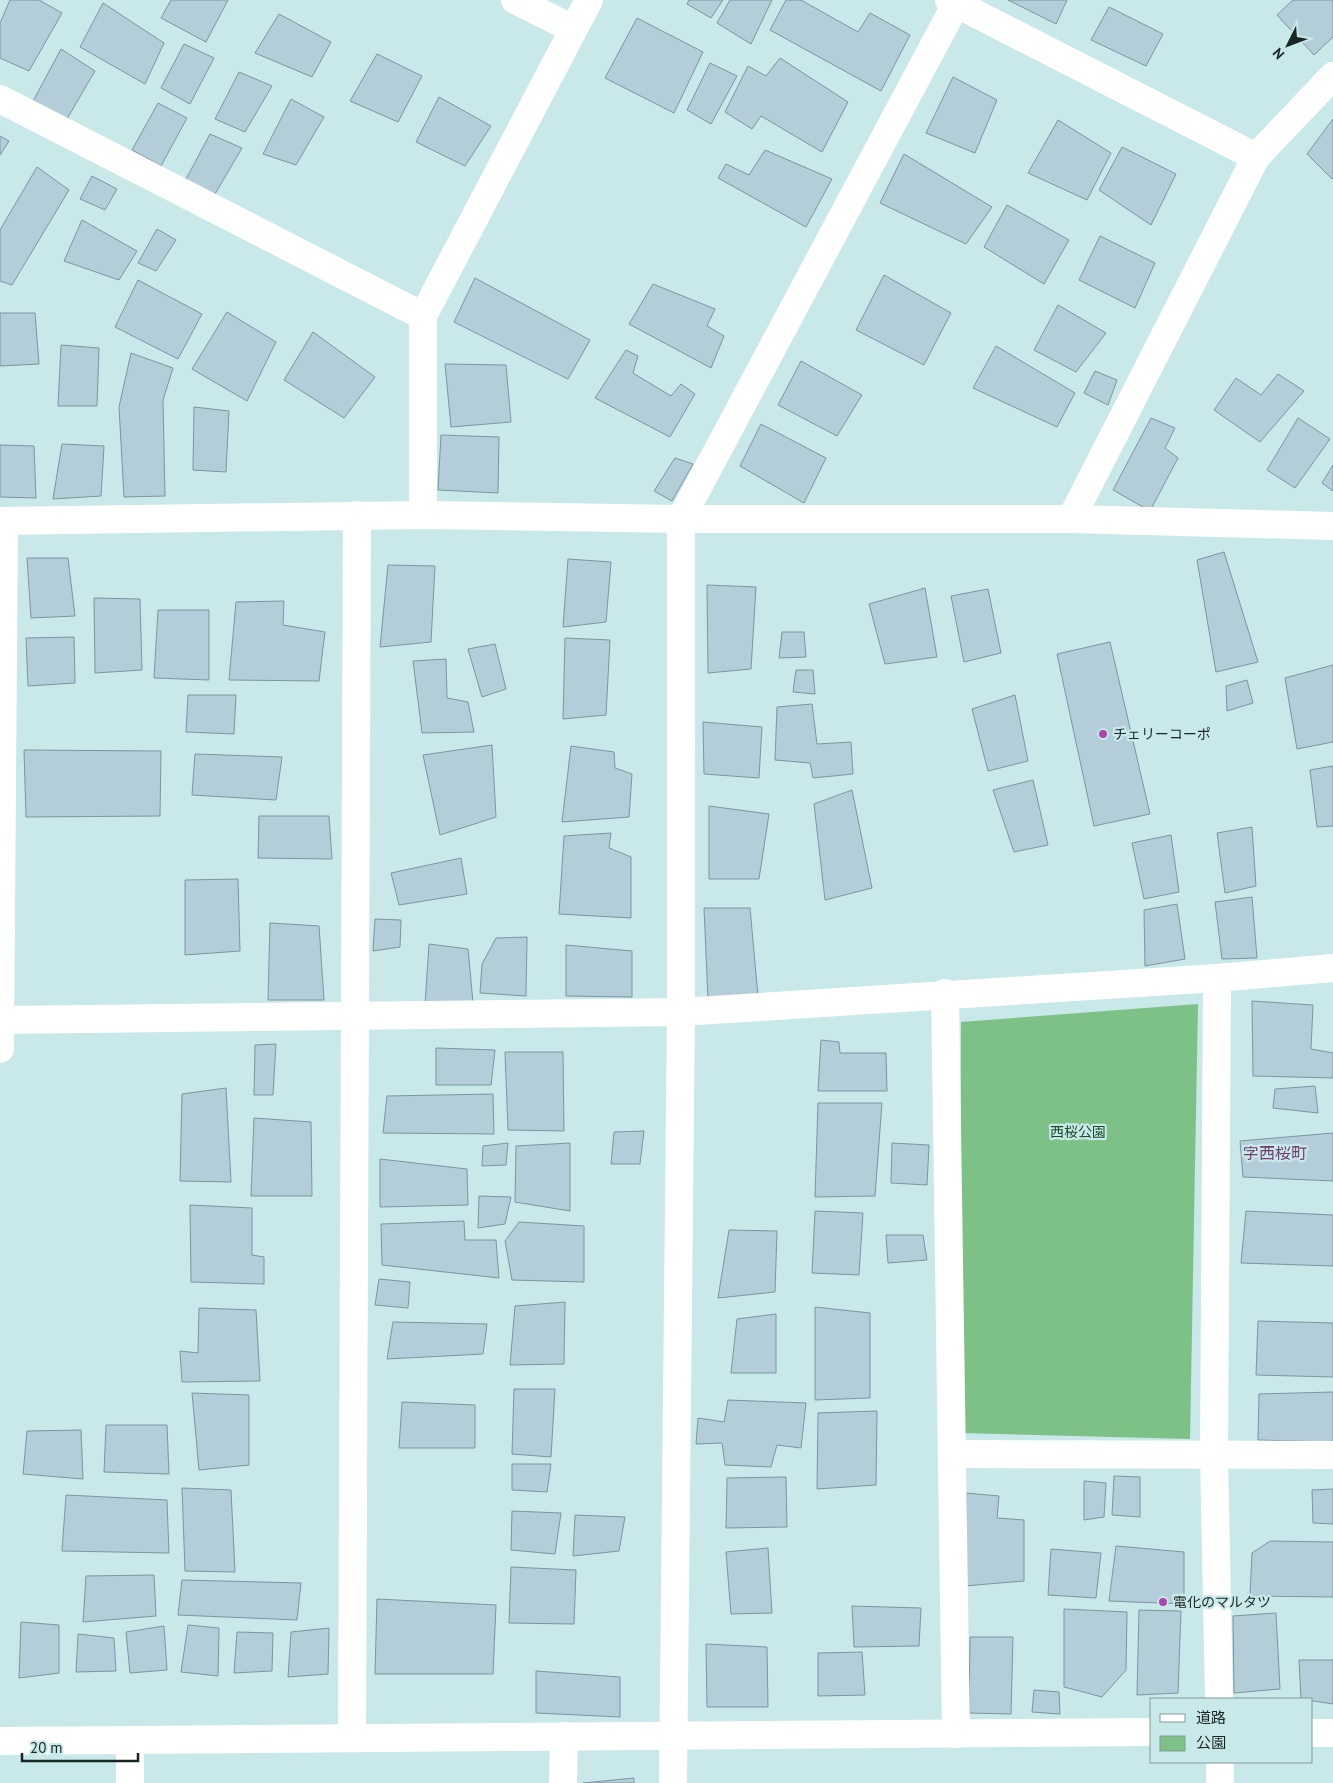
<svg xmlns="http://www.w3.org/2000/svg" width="1333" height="1783" font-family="'PT Sans','Noto Sans JP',sans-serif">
<rect width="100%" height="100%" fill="#c9e8e9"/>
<path fill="#7dc187" d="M1198,1004L1190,1439L960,1433L961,1022Z"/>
<g fill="#b3ced9" stroke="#7c95a0">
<path d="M10,0H39L62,13L29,71L0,58V23Z"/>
<path d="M171,0H228L206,42L161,18Z"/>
<path d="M689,0H723L711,18L687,4Z"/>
<path d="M730,0H772L751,44L717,23Z"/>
<path d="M786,0H801L858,32L870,13L910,35L881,91L770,30Z"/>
<path d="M1008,0H1067L1056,24Z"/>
<path d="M1293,0H1333V37L1314,55L1277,15Z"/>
<path d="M103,3L164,43L145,84L80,47Z"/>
<path d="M1109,7L1163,34L1146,66L1091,40Z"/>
<path d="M279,14L331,42L312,77L255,53Z"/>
<path d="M637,18L703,52L674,113L605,78Z"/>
<path d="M184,44L214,58L190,104L161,88Z"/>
<path d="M61,49L95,71L67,119L32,103Z"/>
<path d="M377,54L422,76L398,122L350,101Z"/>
<path d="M780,58L848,102L822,152L761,116L752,129L725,112L748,66L766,76Z"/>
<path d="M710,63L737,76L711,124L687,110Z"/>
<path d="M239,72L272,86L245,132L215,119Z"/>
<path d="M953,77L997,100L975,153L926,133Z"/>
<path d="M439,97L491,126L465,166L416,142Z"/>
<path d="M291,99L324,117L296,165L263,154Z"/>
<path d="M158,103L187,118L161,166L132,150Z"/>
<path d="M1333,119V178L1332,179L1307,154Z"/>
<path d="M1058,120L1111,153L1087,200L1028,173Z"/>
<path d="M210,134L242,148L215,194L185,181Z"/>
<path d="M0,136L9,141L0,155Z"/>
<path d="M1122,147L1176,174L1151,225L1099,190Z"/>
<path d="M765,150L832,179L806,227L718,178L726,164L749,175Z"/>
<path d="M904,154L992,207L966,244L880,203Z"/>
<path d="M37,167L69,190L12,285L0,281V230Z"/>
<path d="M92,176L117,189L105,210L80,199Z"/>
<path d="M1007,205L1069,240L1044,284L984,247Z"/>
<path d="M82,220L137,251L119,280L64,261Z"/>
<path d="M157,229L176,240L156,271L138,263Z"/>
<path d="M1100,236L1155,263L1135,308L1079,280Z"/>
<path d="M884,275L951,313L924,365L856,330Z"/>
<path d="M475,278L590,340L568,379L454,322Z"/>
<path d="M138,280L202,314L178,359L115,327Z"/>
<path d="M653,284L715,309L707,326L724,336L711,368L629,324Z"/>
<path d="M1058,305L1106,333L1076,372L1034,350Z"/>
<path d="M227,312L276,342L247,401L192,369Z"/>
<path d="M0,313H35L39,364L0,366Z"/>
<path d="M313,332L375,377L344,418L284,380Z"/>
<path d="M61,345L99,348L97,406H58Z"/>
<path d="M996,346L1075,393L1057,427L973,388Z"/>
<path d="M626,350L638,356L633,373L671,396L681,384L695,394L670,437L595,398Z"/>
<path d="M131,353L173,368L163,400L165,496L124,497L119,407Z"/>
<path d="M801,361L862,395L837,436L778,405Z"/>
<path d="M445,364L506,365L511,422L451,427Z"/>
<path d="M1095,371L1117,380L1108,405L1084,393Z"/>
<path d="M1278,374L1304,391L1260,442L1214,410L1236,378L1261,395Z"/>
<path d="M194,407L229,411L226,472L193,470Z"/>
<path d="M1151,418L1175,428L1165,448L1178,458L1150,511L1113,490Z"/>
<path d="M1298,418L1330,439L1295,488L1267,470Z"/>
<path d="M761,424L826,458L804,503L740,466Z"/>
<path d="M441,435L499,437L498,493L438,490Z"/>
<path d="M62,444L104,446L101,496L53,499Z"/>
<path d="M0,445L34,446L36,498L0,497Z"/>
<path d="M675,458L693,464L672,501L654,491Z"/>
<path d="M1333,465V491L1322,483Z"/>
<path d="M1224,552L1258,662L1216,672L1197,560Z"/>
<path d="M27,558H68L75,616L31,618Z"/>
<path d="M568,559L611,562L606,622L563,627Z"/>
<path d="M388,565L435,566L431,642L380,647Z"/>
<path d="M707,585L756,587L751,669L708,673Z"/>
<path d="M925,588L937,657L885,664L869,604Z"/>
<path d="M988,589L1001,653L964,662L951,596Z"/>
<path d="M94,598L140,599L142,670L95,673Z"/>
<path d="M284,601L283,625L325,632L319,681L229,680L236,602Z"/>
<path d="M158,610H209V680L154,678Z"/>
<path d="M782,632H804L806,657L779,658Z"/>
<path d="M74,637L75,683L28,686L26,638Z"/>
<path d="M565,638L610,640L606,715L563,719Z"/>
<path d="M1110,642L1150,814L1094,826L1057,654Z"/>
<path d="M495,644L506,689L482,697L468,649Z"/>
<path d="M446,659L447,698L468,702L474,732L422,733L413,661Z"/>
<path d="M1333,665V742L1297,749L1285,678Z"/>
<path d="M796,670H813L815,694L793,692Z"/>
<path d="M1247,680L1253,703L1227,711L1226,686Z"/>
<path d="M188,695H236L234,734L186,732Z"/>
<path d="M1015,695L1028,761L988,771L972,709Z"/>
<path d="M812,704L817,744L851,742L853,774L813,778L810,763L775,760L777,707Z"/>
<path d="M703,722L762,727L759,778L704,774Z"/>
<path d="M492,745L496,817L440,835L423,755Z"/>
<path d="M571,746L614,752L615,768L632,774L629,817L562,822Z"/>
<path d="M24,750L161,751L160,816L26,817Z"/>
<path d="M195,754L282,757L276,800L192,795Z"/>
<path d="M1333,766V826L1317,827L1310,770Z"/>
<path d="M1033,780L1048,845L1014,852L993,790Z"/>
<path d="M852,790L872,888L825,900L814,804Z"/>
<path d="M709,806L769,814L759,879H709Z"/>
<path d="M259,816H329L332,859L258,858Z"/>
<path d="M1252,827L1256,886L1225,893L1217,833Z"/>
<path d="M611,833L609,848L631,857V918L559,914L564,836Z"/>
<path d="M1171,835L1179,892L1144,899L1132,843Z"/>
<path d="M461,858L467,894L399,905L391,873Z"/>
<path d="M238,879L240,951L185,955V880Z"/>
<path d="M1252,897L1257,958L1222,959L1215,902Z"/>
<path d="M1177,904L1185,959L1145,966L1144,910Z"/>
<path d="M704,908H750L758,996L708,1000Z"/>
<path d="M375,919L401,920L400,947L373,951Z"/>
<path d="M270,923L319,926L324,1000H268Z"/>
<path d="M527,937L526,996L480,993L482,964L496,938Z"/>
<path d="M429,944L468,949L473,1002L425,1005Z"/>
<path d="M566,945L632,951V997L566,996Z"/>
<path d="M1252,1001L1313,1005L1311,1049L1333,1053V1078L1253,1076Z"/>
<path d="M821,1040L839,1042L840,1053H886L887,1091H818Z"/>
<path d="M276,1044L273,1095H254L255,1045Z"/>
<path d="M436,1048L495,1050L491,1085H436Z"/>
<path d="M505,1052H563L564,1131L508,1130Z"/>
<path d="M1315,1086L1318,1113L1273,1108L1275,1089Z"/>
<path d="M226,1088L231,1182L180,1181L182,1094Z"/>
<path d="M493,1094L494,1134L383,1133L387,1096Z"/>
<path d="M818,1103H882L875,1196L815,1197Z"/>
<path d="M254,1118L311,1122L312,1196H251Z"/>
<path d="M644,1131L640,1164H611L614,1132Z"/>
<path d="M1333,1133V1181L1243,1177L1240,1141Z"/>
<path d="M508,1143L506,1165L482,1166L483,1146Z"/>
<path d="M570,1143V1211L515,1202L516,1146Z"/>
<path d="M892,1143L929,1145L927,1185L891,1183Z"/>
<path d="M380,1159L467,1169L468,1205L380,1207Z"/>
<path d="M479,1196L511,1197L505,1224L478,1228Z"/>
<path d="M190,1205L252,1208V1255L264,1257V1284L191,1282Z"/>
<path d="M815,1211L863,1213L859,1275L812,1273Z"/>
<path d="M1246,1211L1333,1215V1266L1241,1263Z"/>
<path d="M464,1221L465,1240H496L499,1278L382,1265L381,1224Z"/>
<path d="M519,1222L584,1226V1282L512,1280L505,1241Z"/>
<path d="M729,1230L777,1231L775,1292L718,1298Z"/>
<path d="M886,1235H923L927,1260L888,1263Z"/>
<path d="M379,1279L410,1282L408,1308L375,1305Z"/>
<path d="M565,1302L564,1364L510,1365L515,1306Z"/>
<path d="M815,1307L870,1313V1398L815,1400Z"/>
<path d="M199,1308L256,1310L260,1381L182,1382L180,1351L198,1353Z"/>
<path d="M776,1314V1373H731L737,1319Z"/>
<path d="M1258,1321L1333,1323V1377L1256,1375Z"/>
<path d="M393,1322L487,1324L483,1354L387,1359Z"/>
<path d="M514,1389H555L551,1457L512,1454Z"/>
<path d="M1333,1392V1442L1258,1440L1259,1394Z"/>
<path d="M192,1393L249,1395V1465L199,1470Z"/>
<path d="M728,1400L806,1403L801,1448L777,1445L771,1467L725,1465L722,1443L696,1444L698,1418L724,1422Z"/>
<path d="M402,1402L475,1405V1448H399Z"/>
<path d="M877,1411L876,1485L817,1489L818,1413Z"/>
<path d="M106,1425H167L169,1474L104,1472Z"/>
<path d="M81,1430L83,1479L23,1474L27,1431Z"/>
<path d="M512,1464H551L547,1492L512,1490Z"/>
<path d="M1114,1476L1140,1477V1517L1112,1515Z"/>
<path d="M786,1477L787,1527L726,1528L727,1478Z"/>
<path d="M1084,1481L1106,1483L1104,1517L1084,1520Z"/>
<path d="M182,1488L231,1490L235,1572L185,1571Z"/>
<path d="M1333,1489V1524L1313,1523L1312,1490Z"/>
<path d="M966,1493L999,1496L997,1518L1024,1520V1581L964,1586Z"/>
<path d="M66,1495L167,1500L169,1553L62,1551Z"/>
<path d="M512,1511L561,1513L555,1554L511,1550Z"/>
<path d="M575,1515L625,1517L619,1551L573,1556Z"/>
<path d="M1270,1541L1333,1542V1597L1250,1596L1252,1553Z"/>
<path d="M1116,1546L1184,1552V1604L1109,1601Z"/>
<path d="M768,1548L772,1613L731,1614L726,1552Z"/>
<path d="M1051,1549L1101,1553L1096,1598L1048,1595Z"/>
<path d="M511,1567L576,1570L574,1624L509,1623Z"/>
<path d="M154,1575L156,1616L83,1622L86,1576Z"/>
<path d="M182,1580L301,1583L297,1620L178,1615Z"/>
<path d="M377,1599L496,1605L493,1674H375Z"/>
<path d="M852,1606L921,1608L919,1646L854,1647Z"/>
<path d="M1064,1609L1127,1612L1126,1670L1102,1697L1064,1687Z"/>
<path d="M1139,1610L1181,1611L1178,1693L1137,1695Z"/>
<path d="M1276,1613L1280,1689L1234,1693L1233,1616Z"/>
<path d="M21,1622L59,1625V1673L19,1678Z"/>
<path d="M188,1625L219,1628L218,1676L181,1672Z"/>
<path d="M164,1626L167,1670L130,1673L126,1632Z"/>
<path d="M329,1628L328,1674L288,1677L291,1632Z"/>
<path d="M237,1632L273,1633L272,1671L234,1673Z"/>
<path d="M78,1634L114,1638L116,1671L76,1672Z"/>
<path d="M970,1637H1013L1011,1714L969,1713Z"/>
<path d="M706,1644L767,1647L768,1707H707Z"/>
<path d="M862,1652L865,1695L818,1696V1653Z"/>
<path d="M1299,1660H1333V1704L1301,1699Z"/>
<path d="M536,1671L620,1677V1717L536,1713Z"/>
<path d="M1034,1690L1059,1692L1060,1714L1032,1712Z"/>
<path d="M634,1778V1783H583Z"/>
</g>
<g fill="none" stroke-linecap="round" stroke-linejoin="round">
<g stroke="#fff" stroke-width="28">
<path d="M515,0L573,29"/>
<path d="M949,0L1256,157"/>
<path d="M0,99L423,316"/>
<path d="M423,515V316L589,0"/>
<path d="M1071,519L1256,157L1333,76"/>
<path d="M1217,978L1214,1455L1219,1699"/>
<path d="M945,993L956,1734"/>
<path d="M0,1020L681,1012L1217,978L1333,968"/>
<path d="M0,1049L4,521"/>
<path d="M952,1454L1333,1455"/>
<path d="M352,1738L357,515"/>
<path d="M130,1740V1783"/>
<path d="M563,1783L564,1736"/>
<path d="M673,1783L681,1012V519L956,4"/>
<path d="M1220,1783V1762"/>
</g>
<g stroke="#fff" stroke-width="28">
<path d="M0,521L423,515L681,519H1071L1333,526"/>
<path d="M1312,1733H1333"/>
<path d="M0,1741L1152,1732"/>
</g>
</g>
<g fill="#ad46aa" stroke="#c9e8e9" stroke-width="2">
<circle cx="1103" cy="734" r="5"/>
<circle cx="1163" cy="1602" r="5"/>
</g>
<g text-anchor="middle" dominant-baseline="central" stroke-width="4.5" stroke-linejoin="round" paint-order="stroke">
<g font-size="14" fill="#1a2626" stroke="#c9e8e9" text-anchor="start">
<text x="1113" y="734">チェリーコーポ</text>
<text x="1173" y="1602">電化のマルタツ</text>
</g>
<g font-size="14" fill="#164c23" stroke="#c9e8e9">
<text x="1078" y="1132">西桜公園</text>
</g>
<g font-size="16" fill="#723e6f" stroke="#c9e8e9">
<text x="1275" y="1153">字西桜町</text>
</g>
</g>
<rect x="1150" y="1698" width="162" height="65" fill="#c9e8e9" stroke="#839a9b"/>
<rect x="1160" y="1714" width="25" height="8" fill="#ffffff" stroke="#839a9b"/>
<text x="1196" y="1723" font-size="15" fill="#1a2626">道路</text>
<rect x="1160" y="1736" width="25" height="15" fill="#7dc187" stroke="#839a9b"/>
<text x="1196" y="1748" font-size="15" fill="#1a2626">公園</text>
<g transform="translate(1288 45) rotate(228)" stroke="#c9e8e9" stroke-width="4" paint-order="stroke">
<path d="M0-4L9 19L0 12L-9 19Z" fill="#1a2626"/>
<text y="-8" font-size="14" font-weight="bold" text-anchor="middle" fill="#1a2626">N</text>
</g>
<path d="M22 1753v8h116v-8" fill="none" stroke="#1a2626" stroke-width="2.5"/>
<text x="30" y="1753" font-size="15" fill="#1a2626" stroke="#c9e8e9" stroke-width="4" paint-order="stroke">20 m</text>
</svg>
